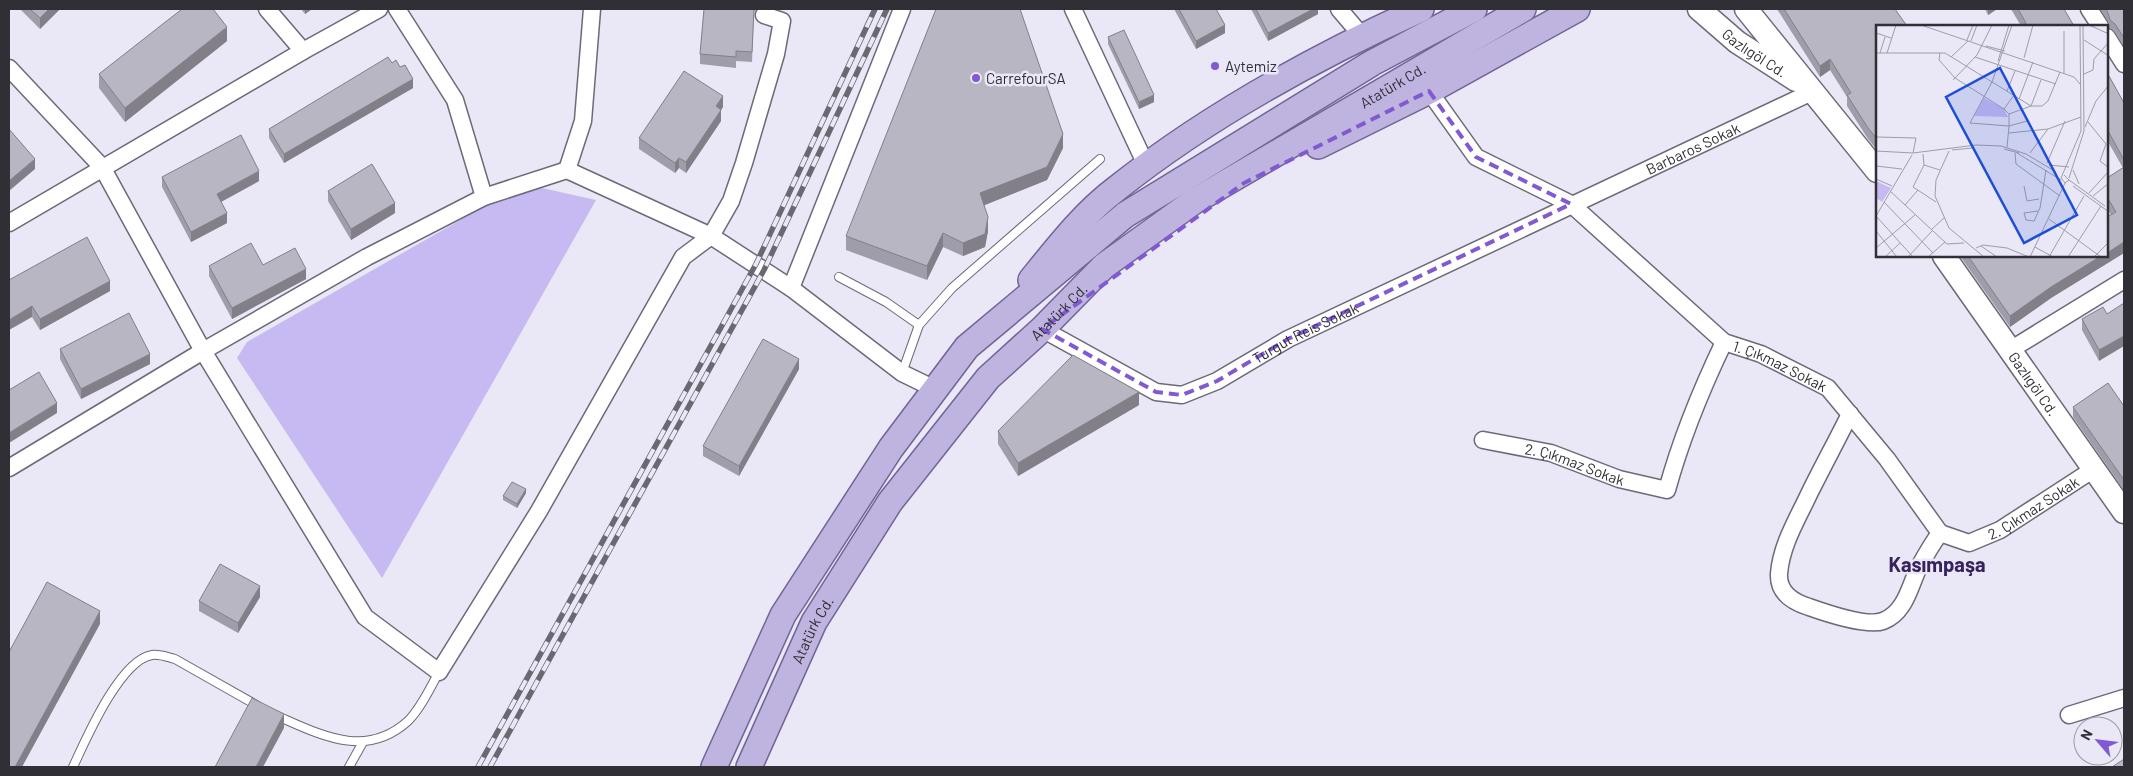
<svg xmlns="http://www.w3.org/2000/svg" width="2133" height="776" font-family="Barlow,sans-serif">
<rect width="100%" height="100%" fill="#eae7f6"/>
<path fill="#c7baf2" d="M542,188L596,200L382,578L237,358L247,342L490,203Z"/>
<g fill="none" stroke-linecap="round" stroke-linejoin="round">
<defs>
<g id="lane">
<path d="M839,277L886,302L919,325"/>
<path d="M902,373L919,325L952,288L1100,159"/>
<path d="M275,715C319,734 365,760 408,721C421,708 430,688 439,672"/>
<path d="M73,767C86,739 120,660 152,655C160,654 167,657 175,659L258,706"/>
<path d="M349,767L363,742"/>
</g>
<g id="street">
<path d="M267,9L303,51"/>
<path d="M1073,9L1147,167"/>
<path d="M1339,9L1362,36"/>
<path d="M2089,9L2100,26"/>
<path d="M2107,37L2124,64"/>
<path d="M9,68L102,167L203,351L365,617L439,672L539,511L683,257L711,236L791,288L902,373L937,390"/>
<path id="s1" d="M1429,91L1476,157L1571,204L1724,342L1761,354L1828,388L1887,459L1940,533"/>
<path d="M567,170L583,121L592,9"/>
<path d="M484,197L567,170L711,236L731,201L744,163L776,54L782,21L764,15"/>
<path d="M9,223L303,51L379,9"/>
<path d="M791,288L902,9"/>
<path id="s2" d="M1042,329L1156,392L1182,395L1217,381L1288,339L1814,91"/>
<path d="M2010,350L2124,280"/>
<path d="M1850,414C1837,440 1823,466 1810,492C1798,518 1781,545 1779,574C1778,593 1793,602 1809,607C1826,613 1867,627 1883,621C1905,613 1910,586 1918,569C1925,556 1932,544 1940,533"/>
<path id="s3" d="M1483,440L1551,453L1619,479L1667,490C1681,439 1701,390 1724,342"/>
<path d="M9,468L203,351L367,257L484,197L455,100L397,9"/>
<path id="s4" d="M1940,533L1969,543L2000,530L2094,469"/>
<path d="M2069,715L2124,698"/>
</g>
<g id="secondary">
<path id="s5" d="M1699,9L1737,42L1796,80"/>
<path d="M1746,9L1877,171"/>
<path id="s6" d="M1944,256L2124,512"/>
</g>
<g id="primary">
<path d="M1318,146L1429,91L1577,9"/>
<path d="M1031,280C1057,248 1083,214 1116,189C1205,118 1318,56 1421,9"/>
<path d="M714,767L783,615L891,448L967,347L1125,215L1372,63L1474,9"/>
<path id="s7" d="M749,767L814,622L890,502L988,378L1042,329L1104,266L1193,202L1523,9"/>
</g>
</defs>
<use href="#lane" stroke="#6c6a76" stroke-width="10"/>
<use href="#street" stroke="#6c6a76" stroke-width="19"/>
<use href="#secondary" stroke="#6c6a76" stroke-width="25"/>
<use href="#primary" stroke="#716496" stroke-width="28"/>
<use href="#lane" stroke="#fff" stroke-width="8"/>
<use href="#street" stroke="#fff" stroke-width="16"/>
<use href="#secondary" stroke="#fff" stroke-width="22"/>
<use href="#primary" stroke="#bfb3df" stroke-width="25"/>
<defs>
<g id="rail">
<path d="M478,767L756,264L875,9"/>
<path d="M490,767L764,270L887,9"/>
</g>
</defs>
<use href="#rail" stroke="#6a6972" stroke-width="5.5"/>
<use href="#rail" stroke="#eae7f6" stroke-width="4" stroke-dasharray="11" stroke-linecap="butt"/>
</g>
<g fill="#9f9da9">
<path d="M20,9H60L40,29Z"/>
<path d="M301,9H312L305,14Z"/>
<path d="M704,9H756L754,12L752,62L736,61V68L700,64V54Z"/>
<path d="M1174,9H1216L1225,33L1196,49Z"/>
<path d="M1251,9H1318V14L1268,41Z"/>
<path d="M1777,9H1895L1877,26V150L1868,139L1847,106V97L1830,70L1820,77Z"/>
<path d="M1985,9H1997L1988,15Z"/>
<path d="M2011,9H2064L2021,26Z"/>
<path d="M2100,9H2124V46L2115,32L2110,28L2108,21Z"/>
<path d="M1108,37L1154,102L1139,109L1108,44Z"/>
<path d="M227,41L125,122L99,88V74Z"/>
<path d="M392,63L400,67L413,88L284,163L269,138V129Z"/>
<path d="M2107,77L2124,103V253L2051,298L2010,327L1960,256H2107L2111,215L2107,208V178L2123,168L2107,140Z"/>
<path d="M723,107L721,110V121L686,173L679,168L675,173L639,149V138Z"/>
<path d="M1063,148L1047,180L984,205L988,231L985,247L963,256L943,247L927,280L846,250V236Z"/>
<path d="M162,177L259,181L221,202L227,223L191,242L162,187Z"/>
<path d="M328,191L395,213L351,240L328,201Z"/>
<path d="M209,266L306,279L232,319L209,276Z"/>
<path d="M9,280L110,291L40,330L32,317Z"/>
<path d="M2107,314L2099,361L2082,330V319Z"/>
<path d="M60,349L150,364L81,399L60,359Z"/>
<path d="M799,369L739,476L703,456V446Z"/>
<path d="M1139,405L1018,476L998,444V431Z"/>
<path d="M2124,406V490L2073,417V407Z"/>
<path d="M526,493L517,508L503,500V496Z"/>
<path d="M260,597L238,633L199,611V601Z"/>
</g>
<g fill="#827f89">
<path d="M49,9H60L40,29V18Z"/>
<path d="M305,9H312L305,14Z"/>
<path d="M1313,9H1318V14L1268,41V33Z"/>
<path d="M1988,9H1997L1988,15Z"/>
<path d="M1225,25V33L1196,49V41Z"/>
<path d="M227,27V41L125,122V108Z"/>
<path d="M1830,59V70L1820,77V66Z"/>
<path d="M413,79V88L284,163V154Z"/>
<path d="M1154,95V102L1139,109V102Z"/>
<path d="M723,96V107L716,117V106Z"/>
<path d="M721,110V121L686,173V162Z"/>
<path d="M1063,134V148L1047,180L980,207V193Z"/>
<path d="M679,158V168L675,173V163Z"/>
<path d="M35,159V169L9,191V181Z"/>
<path d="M259,171V181L217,204V194Z"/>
<path d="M395,203V213L351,240V229Z"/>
<path d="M227,213V223L191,242V232Z"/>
<path d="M988,217V231L985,247L963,256V243Z"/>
<path d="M943,233V247L927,280V266Z"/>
<path d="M2124,242V253L2051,298L2010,327V316L2051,287L2101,256H2107V253Z"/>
<path d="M306,269V279L232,319V308Z"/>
<path d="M110,281V291L40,330V319Z"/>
<path d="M32,306V317L9,330V320Z"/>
<path d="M2124,336V346L2099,361V350Z"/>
<path d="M150,354V364L81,399V389Z"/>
<path d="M799,359V369L739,476V466Z"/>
<path d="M1139,392V405L1018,476V463Z"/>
<path d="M57,403V413L9,443V433Z"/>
<path d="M526,489V493L517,508V504Z"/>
<path d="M260,586V597L238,633V623Z"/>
<path d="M100,611V624L22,767H15Z"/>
<path d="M284,714V728L263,767H256Z"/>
</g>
<g fill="#b9b6c4" stroke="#827f89">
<path d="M30,9H49L40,18Z"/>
<path d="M182,9H213L227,27L125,108L99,74Z"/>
<path d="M704,9H754L752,52L736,51V57L700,54Z"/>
<path d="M936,9H1020L1063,134L1047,167L980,193L988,217L985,234L963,243L943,233L927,266L846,236Z"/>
<path d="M1179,9H1216L1225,25L1196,41Z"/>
<path d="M1256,9H1313L1268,33Z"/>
<path d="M1784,9H1895L1907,26H1877V139L1868,128L1847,95L1851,93L1830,59L1820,66Z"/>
<path d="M2018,9H2064L2074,26H2021L2026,23Z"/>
<path d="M2106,9H2124V38L2115,24L2110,20L2108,13Z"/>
<path d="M1124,30L1154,95L1139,102L1108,37Z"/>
<path d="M388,57L392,63L396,60L400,67L405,65L413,79L284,154L269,129Z"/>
<path d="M684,71L723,96L716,106L721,110L686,162L679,158L675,163L639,138Z"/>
<path d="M2109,76L2124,103V160L2107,129V77Z"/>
<path d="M9,129L35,159L9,181Z"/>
<path d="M241,135L259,171L217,194L227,213L191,232L162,177Z"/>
<path d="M372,164L395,203L351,229L328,191Z"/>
<path d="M2124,167V242L2107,253V217L2116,212L2107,197V178Z"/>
<path d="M87,237L110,281L40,319L32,306L9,320V280Z"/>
<path d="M251,243L263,265L295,248L306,269L232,308L209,266Z"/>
<path d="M1968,256H2101L2051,287L2010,316Z"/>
<path d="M2124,303V336L2099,350L2082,319L2103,307L2107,314Z"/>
<path d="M129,313L150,354L81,389L60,349Z"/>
<path d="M763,339L799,359L739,466L703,446Z"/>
<path d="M1073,355L1139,392L1018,463L998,431Z"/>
<path d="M39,372L57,403L9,433V390Z"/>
<path d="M2108,383L2124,406V480L2073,407Z"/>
<path d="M512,482L526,489L517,504L503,496Z"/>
<path d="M220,564L260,586L238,623L199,601Z"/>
<path d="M47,582L100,611L15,767H9V652Z"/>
<path d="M252,698L284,714L256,767H215Z"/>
<path d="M2124,759V767H2112Z"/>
</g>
<path fill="none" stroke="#8159d3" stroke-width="4" stroke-dasharray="10 6" stroke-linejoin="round" d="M1429,91L1476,157L1571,204L1288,339L1217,381L1182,395L1156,392L1042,329L1244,183Z"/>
<g fill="#8159d3" stroke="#eae7f6" stroke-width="2">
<circle cx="1215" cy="66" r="5"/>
<circle cx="976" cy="78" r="5"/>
</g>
<g text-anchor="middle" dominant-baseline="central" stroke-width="5" stroke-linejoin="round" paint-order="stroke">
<g font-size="15" fill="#302f35" stroke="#eae7f6">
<text stroke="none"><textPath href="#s5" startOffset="71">Gazlıgöl Cd.</textPath></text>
<text stroke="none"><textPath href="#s7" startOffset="961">Atatürk Cd.</textPath></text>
<text stroke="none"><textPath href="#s2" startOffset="724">Barbaros Sokak</textPath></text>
<text stroke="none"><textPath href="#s7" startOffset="556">Atatürk Cd.</textPath></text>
<text stroke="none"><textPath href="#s2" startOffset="295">Turgut Reis Sokak</textPath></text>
<text stroke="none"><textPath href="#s1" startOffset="454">1. Çıkmaz Sokak</textPath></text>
<text stroke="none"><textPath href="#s6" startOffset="156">Gazlıgöl Cd.</textPath></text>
<text stroke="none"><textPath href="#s3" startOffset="95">2. Çıkmaz Sokak</textPath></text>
<text stroke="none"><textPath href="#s4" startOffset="104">2. Çıkmaz Sokak</textPath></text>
<text stroke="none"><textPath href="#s7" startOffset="151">Atatürk Cd.</textPath></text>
</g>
<g font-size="15" fill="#302f35" stroke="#eae7f6" text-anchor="start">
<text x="1225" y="66">Aytemiz</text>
<text x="986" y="78">CarrefourSA</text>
</g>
<g font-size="20" font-weight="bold" fill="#36225c" stroke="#eae7f6">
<text x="1937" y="564">Kasımpaşa</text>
</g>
</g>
<g transform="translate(1876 25)">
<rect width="232" height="232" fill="#eae7f6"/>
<path d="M108,73L128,84L132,92L98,91ZM0,156L15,163L6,177L0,173Z" fill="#c7baf2"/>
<path fill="none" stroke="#a09da9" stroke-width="1" d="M45,0L198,52L204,59M213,0L233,9M0,8L15,13M91,15L97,0M208,15L233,31M95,16L101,0M110,21L129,26M0,28H69L155,81H166L172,76L184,47M4,28L9,12M11,28L20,0M64,28L63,35L79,53L128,84L138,70M75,32L92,16M99,32L180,59M148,33L157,0M122,36L133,0M188,48V6M208,49L217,45L218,34L233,17M77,55L101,30L116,0M131,66L139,46M143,74L157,37M128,84L133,89V101L151,96M133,89L155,81L165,55M212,97L230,119L224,136L233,143M209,102L220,76L233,60M133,108L172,104M0,112L40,113L37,128M131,122L133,101L94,98L116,57L136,0M128,124L143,128M76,125L96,123M0,126L37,128L100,120L125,121L150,129L180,147M73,126L60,155L59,171L73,203L108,232M139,128L140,139L184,171M141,128L185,155M154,128L172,104L205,92M47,129L48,140L37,162L60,177M171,138L189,96M48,140L64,145M173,140L193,142M0,141L26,144M197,145L203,159M188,150L193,155L189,158L185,153L205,106L204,0M193,153L208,106L207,0M0,154L16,161M193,155L229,181M148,161L151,176L163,174M197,161L233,187M14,166L71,219L88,218M213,168L233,146M217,171L233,158M8,177L57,228M29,180L42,165M0,191L36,130M0,191L37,232M173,194L225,232M158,196L164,183L170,145M158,196L150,195L148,188L162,186M55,205L69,192M0,206L21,232M105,221L121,232M159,222L177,232M0,223L39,190M100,223L107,220L131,223L153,232M9,232L24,218M32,232L56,206M52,232L69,217M154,232L189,158M173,232L208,171M192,232L225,181M218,232L233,217"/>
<path fill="#1d4ed8" fill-opacity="0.15" stroke="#1d4ed8" stroke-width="2.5" d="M124,43L201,190L148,218L70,72Z"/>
<rect width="232" height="232" fill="none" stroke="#302f35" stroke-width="2.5"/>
</g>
<rect width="2133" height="776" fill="none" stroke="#302f35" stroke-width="20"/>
<g transform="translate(2098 741) rotate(298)"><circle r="24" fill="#eae7f6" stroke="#a09da9"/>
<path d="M0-4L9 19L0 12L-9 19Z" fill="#8159d3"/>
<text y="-8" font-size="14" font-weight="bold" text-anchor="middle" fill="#302f35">N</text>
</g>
</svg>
